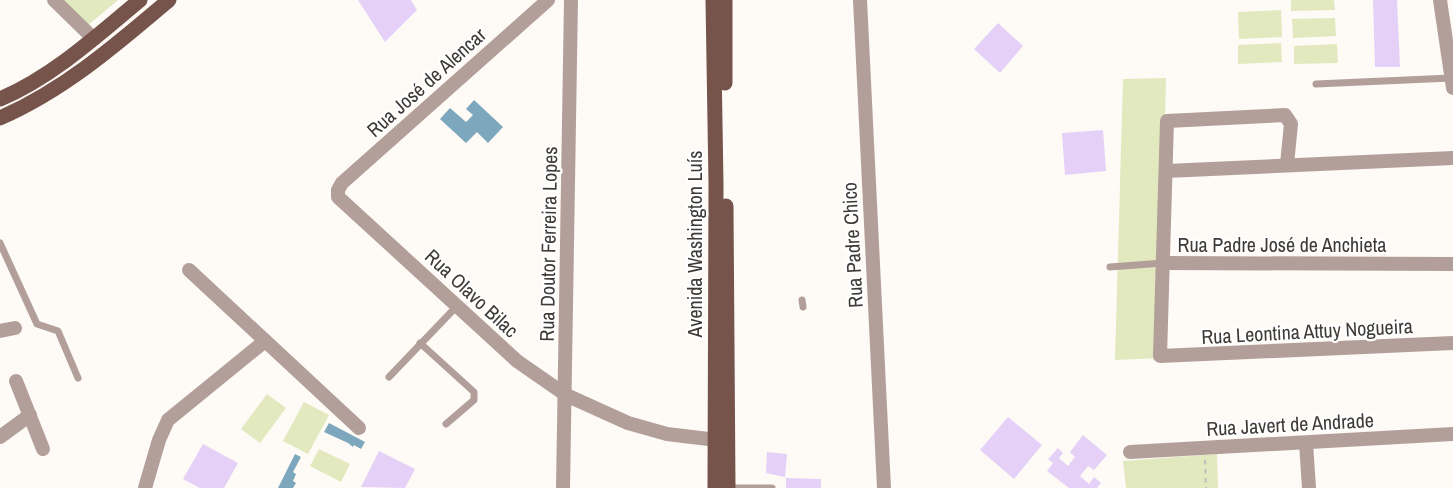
<svg xmlns="http://www.w3.org/2000/svg" width="1453" height="488" font-family="'Archivo Narrow',sans-serif">
<rect width="100%" height="100%" fill="#fefaf6"/>
<g fill="#e2e9bf">
<path d="M61,0H118L87,26Z"/>
<path d="M1291,0H1334L1335,10L1291,11Z"/>
<path d="M1281,10L1282,37L1239,39L1238,12Z"/>
<path d="M1335,18L1336,36L1293,38L1292,19Z"/>
<path d="M1281,43L1282,62L1238,64V45Z"/>
<path d="M1337,44L1338,63L1294,64V46Z"/>
<path d="M1166,78L1159,358L1115,360L1123,79Z"/>
<path d="M267,394L286,408L260,443L241,429Z"/>
<path d="M304,402L329,415L308,454L283,441Z"/>
<path d="M319,449L350,464L341,482L310,466Z"/>
<path d="M1217,454L1218,488H1126L1123,461Z"/>
</g>
<g fill="#7da7bd">
<path d="M474,100L503,127L488,143L477,132L466,143L440,119L450,108L466,122L473,115L466,109Z"/>
<path d="M329,423L365,442L361,449L354,445L353,447L348,443L324,432Z"/>
<path d="M295,454L301,457L293,472L296,474L293,481L296,483L293,488H278Z"/>
</g>
<g fill="#e5d1f7">
<path d="M358,0H411L417,10L385,42Z"/>
<path d="M1373,0H1397L1400,67H1375Z"/>
<path d="M998,23L1023,46L1000,73L974,49Z"/>
<path d="M1103,130L1106,171L1065,175L1062,133Z"/>
<path d="M1008,417L1042,445L1014,479L980,450Z"/>
<path d="M1083,435L1107,455L1094,470L1088,466L1080,476L1089,484L1094,477L1101,483L1097,488H1069L1047,471L1053,463L1048,459L1058,448L1063,453L1059,458L1068,466L1075,457L1070,452Z"/>
<path d="M203,444L238,463L224,488H200L183,479Z"/>
<path d="M379,451L415,469L405,488L361,487Z"/>
<path d="M767,452L787,454L785,477L766,473Z"/>
<path d="M786,478L821,479V488H786Z"/>
</g>
<g fill="none" stroke-linecap="round" stroke-linejoin="round">
<path stroke="#c1bdba" stroke-width="2" stroke-dasharray="4.5 4.5" stroke-linecap="butt" d="M1205,460L1206,488"/>
<g stroke="#b39f9a" stroke-width="7">
<path d="M1316,84L1451,78"/>
<path d="M0,243L37,324L58,331L78,378"/>
<path d="M1110,267L1163,263"/>
<path d="M802,300L803,307"/>
<path d="M420,343L474,392V400L446,424"/>
<path d="M389,377L457,306"/>
<path d="M728,488H772"/>
</g>
<g stroke="#b39f9a" stroke-width="14">
<path d="M54,0L94,39"/>
<path d="M548,0L342,183L338,190V197L517,361L566,395L628,423L667,434L725,441"/>
<path d="M860,0L884,488"/>
<path d="M1440,0L1453,88"/>
<path d="M1287,164L1291,124L1285,115L1167,121L1160,356L1453,343"/>
<path d="M1167,171L1453,158"/>
<path d="M1163,263L1453,264"/>
<path d="M189,270L359,428"/>
<path d="M0,331L15,328"/>
<path d="M16,381L43,449"/>
<path d="M0,437L30,415"/>
<path d="M1306,443L1309,488"/>
<path d="M1130,452L1453,434"/>
<path d="M145,488L159,440L168,420L265,341"/>
<path d="M563,488L571,0"/>
</g>
<g stroke="#76544c" stroke-width="15">
<path d="M713,0L716,184L715,488"/>
<path d="M725,0V83"/>
<path d="M0,99C52,77 97,36 140,0"/>
<path d="M0,118C64,90 116,45 169,0"/>
<path d="M726,206L728,488"/>
</g>
</g>
<g text-anchor="middle" dominant-baseline="central" stroke-width="4.5" stroke-linejoin="round" paint-order="stroke">
<g font-size="20" fill="#3d3a37" stroke="#fff">
<text transform="translate(426 82) rotate(-42)">Rua José de Alencar</text>
<text transform="translate(548 244) rotate(-89)">Rua Doutor Ferreira Lopes</text>
<text transform="translate(694 244) rotate(-90)">Avenida Washington Luís</text>
<text x="1282" y="244">Rua Padre José de Anchieta</text>
<text transform="translate(852 245) rotate(-93)">Rua Padre Chico</text>
<text transform="translate(472 293) rotate(43)">Rua Olavo Bilac</text>
<text transform="translate(1307 331) rotate(-3)">Rua Leontina Attuy Nogueira</text>
<text transform="translate(1290 424) rotate(-3)">Rua Javert de Andrade</text>
</g>
</g>
</svg>
